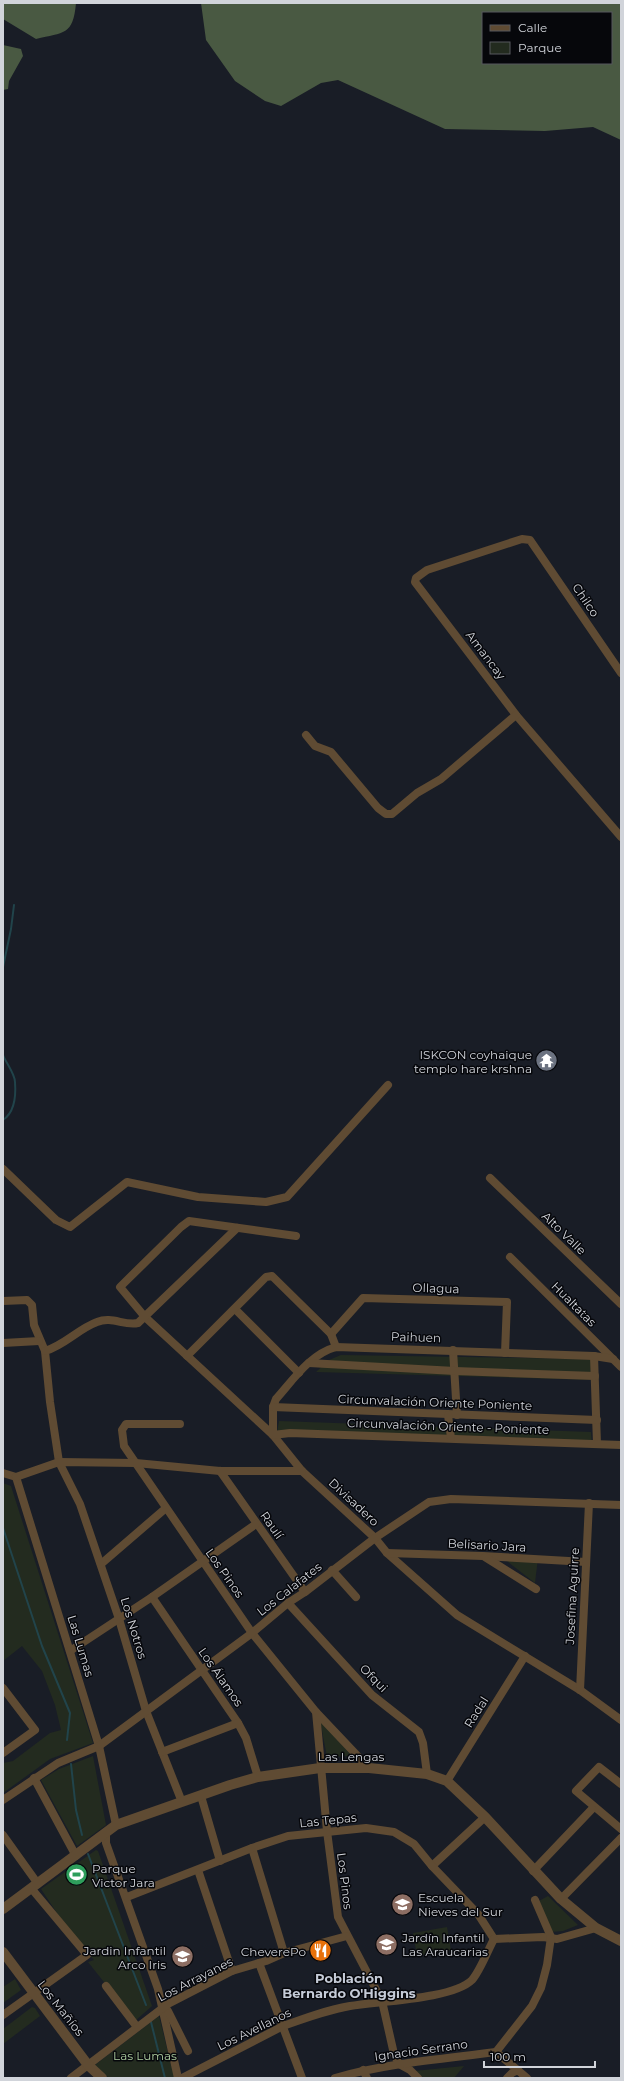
<svg xmlns="http://www.w3.org/2000/svg" width="624" height="2081" font-family="Montserrat,sans-serif">
<rect width="100%" height="100%" fill="#191d26"/>
<g fill="#232b1f">
<path d="M341,1355L595,1359L594,1380L316,1372L329,1360Z"/>
<path d="M279,1421L591,1432L592,1446L277,1433Z"/>
<path d="M3,1483L11,1486L93,1743L50,1759L3,1793V1763L13,1761L50,1733L61,1730L55,1705L42,1671L22,1646L3,1661Z"/>
<path d="M499,1555L538,1558L535,1583Z"/>
<path d="M320,1720L352,1756L327,1757Z"/>
<path d="M93,1756L106,1825L77,1846L41,1780L59,1769Z"/>
<path d="M96,1850L98,1851L152,2006L135,2021L88,1962L94,1960L63,1922L41,1889Z"/>
<path d="M548,1896L578,1925L563,1931L551,1932L539,1901Z"/>
<path d="M447,1927L451,1950L417,1956L413,1933Z"/>
<path d="M15,1979L21,1990L3,2003V1987Z"/>
<path d="M32,2007L35,2008L40,2016L3,2044V2029Z"/>
<path d="M159,2016L171,2065L178,2078H109L95,2065Z"/>
<path d="M464,2066L454,2078H422L414,2071Z"/>
</g>
<g fill="#495942" fill-rule="evenodd">
<path d="M3,3H76C73,36 64,32 36,39L3,19Z"/>
<path d="M201,3H621V140L593,127L545,131L445,129L338,80L321,83L281,106L265,101L235,81L206,40ZM483,13H611V63H483Z"/>
<path d="M3,45L21,49L23,56L9,81L8,89L3,90Z"/>
</g>
<g fill="none" stroke-linecap="round" stroke-linejoin="round">
<g stroke="#21444b" stroke-width="2">
<path d="M3,967L11,929L14,905"/>
<path d="M3,1055C6,1063 15,1074 15,1082C16,1095 15,1112 3,1120"/>
<path d="M3,1528L42,1646L70,1713L67,1740"/>
<path d="M71,1764L76,1810L82,1835"/>
<path d="M88,1854L146,2005"/>
<path d="M151,2022L165,2078"/>
</g>
<g stroke="#5f4b33" stroke-width="8">
<path d="M621,673L530,540L522,539L427,570L416,578L415,582L516,715L621,837"/>
<path d="M306,735L315,746L331,752L378,808L386,814H392L417,793L441,779L516,715"/>
<path d="M3,1169L56,1220L70,1227L127,1182L198,1197L266,1202L287,1197L388,1085"/>
<path d="M490,1178L621,1304"/>
<path d="M296,1236L189,1221L181,1227L120,1287L145,1317L273,1435L302,1471L375,1538L387,1553L457,1615L580,1690L621,1720"/>
<path d="M510,1257L621,1367"/>
<path d="M3,1301L27,1300L32,1305L34,1325L45,1351L50,1402L59,1462L80,1504L119,1619L146,1711L182,1802"/>
<path d="M235,1309L299,1373"/>
<path d="M331,1334L363,1298L507,1302L505,1353"/>
<path d="M3,1343L39,1341"/>
<path d="M453,1350L457,1415"/>
<path d="M45,1351C65,1345 78,1329 97,1322C112,1316 124,1326 138,1323L237,1228"/>
<path d="M187,1356L266,1277L272,1276L331,1334L336,1347"/>
<path d="M594,1356L597,1444"/>
<path d="M613,1359L594,1356L336,1347C310,1354 293,1380 276,1399L273,1407V1435L290,1433L621,1445"/>
<path d="M309,1363L455,1371L595,1376"/>
<path d="M273,1407L597,1420"/>
<path d="M448,1415L451,1438"/>
<path d="M180,1424H126L122,1430L124,1446L252,1633L316,1712L327,1831L338,1917L382,2001L394,2054L399,2064L410,2070L418,2078"/>
<path d="M220,1471L305,1592"/>
<path d="M3,1473L16,1477"/>
<path d="M16,1477L99,1746L116,1825"/>
<path d="M16,1477L59,1462L136,1463L220,1471H302"/>
<path d="M387,1553L483,1556L586,1562"/>
<path d="M485,1557L536,1589"/>
<path d="M101,1564L166,1508"/>
<path d="M332,1570L356,1597"/>
<path d="M152,1597L238,1723L246,1738L258,1777"/>
<path d="M288,1603L372,1695L419,1732L423,1743L427,1774"/>
<path d="M70,1651L152,1597L256,1524"/>
<path d="M3,1688L35,1730L3,1753"/>
<path d="M580,1690L589,1503"/>
<path d="M316,1712L369,1768"/>
<path d="M162,1752L238,1723"/>
<path d="M34,1778L76,1856"/>
<path d="M447,1781L525,1656"/>
<path d="M621,1784L599,1767L576,1791L621,1829"/>
<path d="M201,1796L220,1861"/>
<path d="M3,1800L58,1763L99,1746L252,1633L288,1603L305,1592L375,1538L429,1502L451,1499L621,1505"/>
<path d="M106,1832V1843L158,1989L178,2078"/>
<path d="M3,1835L38,1884"/>
<path d="M252,1848L284,1953"/>
<path d="M432,1866L485,1817"/>
<path d="M198,1870L232,1971"/>
<path d="M533,1871L592,1809"/>
<path d="M127,1897L252,1848L288,1836L366,1828L394,1832L414,1844L432,1866L478,1914L494,1939"/>
<path d="M561,1899L621,1838"/>
<path d="M494,1939L543,1937L557,1939L596,1928"/>
<path d="M259,1963L302,2078"/>
<path d="M106,1986L137,2027"/>
<path d="M168,2011L188,2051"/>
<path d="M3,2015L87,1955L31,1888"/>
<path d="M496,2052L532,2006L541,1988L547,1965L551,1937L535,1900"/>
<path d="M363,2070L367,2078"/>
<path d="M71,2078L168,2004L232,1971L266,1961L284,1953L347,1936"/>
<path d="M182,2078L283,2026C305,2018 327,2010 350,2006C379,2001 453,1999 472,1980C480,1971 488,1950 494,1939"/>
<path d="M335,2078C388,2063 442,2059 496,2052L527,2078"/>
<path d="M507,2078L512,2073L518,2070"/>
</g>
<g stroke="#5f4b33" stroke-width="10">
<path d="M3,1909L116,1825L230,1785L258,1777L320,1768H369L427,1774L447,1781L485,1817L561,1899L596,1928L621,1941"/>
<path d="M3,1952L88,2065L102,2078"/>
</g>
</g>
<defs>
<symbol id="temple-disc" viewBox="-11 -11 22 22"><circle r="9.5" fill="#6b7280" stroke="#06070b"/><path d="M0-6L5-2H3V0L6.5 2.5H4V6H1.5V3h-3V6H-4V2.5H-6.5L-3 0V-2H-5Z" fill="#fff"/></symbol>
<symbol id="stadium-disc" viewBox="-11 -11 22 22"><circle r="9.5" fill="#2e9e5b" stroke="#06070b"/><path d="M0-5a6.5 5 0 1 0 0 10a6.5 5 0 1 0 0-10ZM-3.5-1.8h7v3.6h-7Z" fill="#fff"/></symbol>
<symbol id="school-disc" viewBox="-11 -11 22 22"><circle r="9.5" fill="#8d6e63" stroke="#06070b"/><path d="M0-5L7-2L0 1L-7-2ZM-4 1L0 2.5L4 1V4Q0 6-4 4Z" fill="#fff"/></symbol>
<symbol id="restaurant-disc" viewBox="-11 -11 22 22"><circle r="9.5" fill="#e8710a" stroke="#06070b"/><path d="M-5-6h1v4h1v-4h1v4h1v-4h1v5L-1.5 .5V6h-2V.5L-5-1ZM5-6V6H3V1.5H1.5Q1.5-4 5-6Z" fill="#fff"/></symbol>
</defs>
<g fill-rule="evenodd">
<use href="#temple-disc" x="534" y="1048" width="25" height="25"/>
<use href="#stadium-disc" x="64" y="1862" width="25" height="25"/>
<use href="#school-disc" x="390" y="1892" width="25" height="25"/>
<use href="#school-disc" x="374" y="1932" width="25" height="25"/>
<use href="#restaurant-disc" x="308" y="1938" width="25" height="25"/>
<use href="#school-disc" x="170" y="1944" width="25" height="25"/>
</g>
<g text-anchor="middle" dominant-baseline="central" stroke-width="3" stroke-linejoin="round" paint-order="stroke">
<g font-size="12" fill="#d1d4da" stroke="#06070b">
<text transform="translate(586 600) rotate(56)">Chilco</text>
<text transform="translate(486 655) rotate(53)">Amancay</text>
<text transform="translate(564 1233) rotate(44)">Alto Valle</text>
<text transform="translate(436 1288) rotate(2)">Ollagua</text>
<text transform="translate(574 1304) rotate(45)">Hualtatas</text>
<text transform="translate(416 1337) rotate(2)">Paihuen</text>
<text transform="translate(435 1402) rotate(2)">Circunvalación Oriente Poniente</text>
<text transform="translate(448 1426) rotate(2)">Circunvalación Oriente - Poniente</text>
<text transform="translate(354 1502) rotate(43)">Divisadero</text>
<text transform="translate(272 1525) rotate(55)">Raulí</text>
<text transform="translate(487 1545) rotate(3)">Belisario Jara</text>
<text transform="translate(225 1573) rotate(55)">Los Pinos</text>
<text transform="translate(289 1589) rotate(-38)">Los Calafates</text>
<text transform="translate(572 1596) rotate(-87)">Josefina Aguirre</text>
<text transform="translate(134 1628) rotate(73)">Los Notros</text>
<text transform="translate(81 1646) rotate(73)">Las Lumas</text>
<text transform="translate(221 1677) rotate(55)">Los Álamos</text>
<text transform="translate(374 1678) rotate(45)">Ofqui</text>
<text transform="translate(476 1712) rotate(-58)">Radal</text>
<text x="351" y="1756">Las Lengas</text>
<text transform="translate(328 1820) rotate(-6)">Las Tepas</text>
<text transform="translate(345 1881) rotate(83)">Los Pinos</text>
<text transform="translate(195 1979) rotate(-27)">Los Arrayanes</text>
<text transform="translate(61 2008) rotate(52)">Los Mañíos</text>
<text transform="translate(254 2029) rotate(-26)">Los Avellanos</text>
<text transform="translate(421 2050) rotate(-8)">Ignacio Serrano</text>
</g>
<g font-size="12" fill="#d1d4da" stroke="#06070b" text-anchor="end">
<text x="532" y="1054">ISKCON coyhaique<tspan x="532" dy="14">templo hare krshna</tspan></text>
<text x="92" y="1868" text-anchor="start">Parque<tspan x="92" dy="14">Victor Jara</tspan></text>
<text x="418" y="1897" text-anchor="start">Escuela<tspan x="418" dy="14">Nieves del Sur</tspan></text>
<text x="402" y="1937" text-anchor="start">Jardín Infantil<tspan x="402" dy="14">Las Araucarias</tspan></text>
<text x="166" y="1950">Jardin Infantil<tspan x="166" dy="14">Arco Iris</tspan></text>
<text x="306" y="1951">CheverePo</text>
</g>
<g font-size="12" fill="#afcfa1" stroke="#06070b">
<text x="145" y="2055">Las Lumas</text>
</g>
<g font-size="13" font-weight="bold" fill="#c5cbd7" stroke="#06070b">
<text x="349" y="1978">Población<tspan x="349" dy="15">Bernardo O'Higgins</tspan></text>
</g>
</g>
<rect width="624" height="2081" fill="none" stroke="#d1d4da" stroke-width="8"/>
<rect x="482" y="12" width="130" height="52" fill="#06070b" stroke="#57595e"/>
<rect x="490" y="25" width="20" height="6" fill="#5f4b33" stroke="#57595e"/>
<text x="518" y="32" font-size="12" fill="#d1d4da">Calle</text>
<rect x="490" y="42" width="20" height="12" fill="#232b1f" stroke="#57595e"/>
<text x="518" y="52" font-size="12" fill="#d1d4da">Parque</text>
<path d="M484 2061v6h111v-6" fill="none" stroke="#d1d4da" stroke-width="2"/>
<text x="490" y="2061" font-size="12" fill="#d1d4da" stroke="#06070b" stroke-width="3" paint-order="stroke">100 m</text>
</svg>
